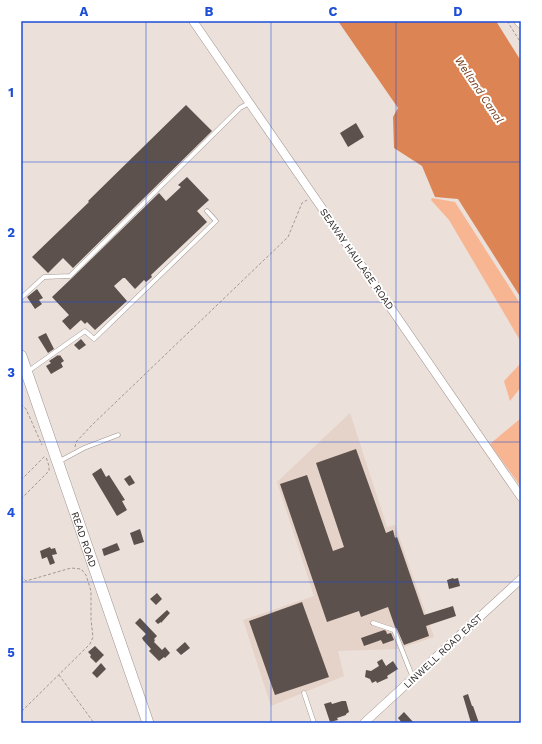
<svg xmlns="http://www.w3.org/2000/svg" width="542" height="744" font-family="'Work Sans',sans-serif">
<rect width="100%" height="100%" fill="#ece0da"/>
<path fill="#e5d2c8" d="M350,413L387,527L395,525L434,637L398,649L338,651L344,676L271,706L243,620L314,596L277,482Z"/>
<g fill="#f8b591">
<path d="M432,198L455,202L521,305V342L449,220L431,200Z"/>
<path d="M521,363V387L510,401L504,381Z"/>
<path d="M521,418V487L490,444Z"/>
</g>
<path fill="#dc8454" d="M338,21H496L521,61V298L458,199L435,197L422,166L394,148L393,117L398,108Z"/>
<g fill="#5c514c">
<path d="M186,105L212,131L73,268L63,258L48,273L32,257L89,202L88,201Z"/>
<path d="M356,123L364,137L348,147L340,133Z"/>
<path d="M187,177L209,200L197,211L207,222L151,275L152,277L146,282L144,280L135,289L125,278H123L114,286L127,301L95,330L87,322L85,324L81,320L70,330L62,321L69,315L52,297L72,278L159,193L166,201L181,187L178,185Z"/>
<path d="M37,289L43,298L39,300L42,304L35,309L27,297Z"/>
<path d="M46,333L54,349L48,353L38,337Z"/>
<path d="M81,339L86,345L79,350L74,345Z"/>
<path d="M58,355L59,356L60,355L64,361L61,363L63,367L51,374L46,366L51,363L49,361Z"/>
<path d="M356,449L386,533L393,530L395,538L397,537L424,615L453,606L456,616L426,626L429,636L404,645L397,629L395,627L388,607L361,617L359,611L327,622L280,484L307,475L333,551L344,547L316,463Z"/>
<path d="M101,468L106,477L109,475L125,500L122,501L127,510L117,516L92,474Z"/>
<path d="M130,475L135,483L129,486L124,479Z"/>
<path d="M140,529L144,542L134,545L130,533Z"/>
<path d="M117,543L120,550L104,556L102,549Z"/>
<path d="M50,547L51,549L55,548L57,554L52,555L55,563L50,565L47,557L42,559L40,551Z"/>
<path d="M453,578L454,579L458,578L460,586L449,589L447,580Z"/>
<path d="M157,593L162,599L156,605L150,599Z"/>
<path d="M302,602L329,677L275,695L249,621Z"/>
<path d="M167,610L170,613L161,623V622L158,624L155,621Z"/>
<path d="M140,618L157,636L154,639L155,640L154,642L162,650L165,647L170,653L165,658L164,657L159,661L149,651L151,649L143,640L142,638L146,634L135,623Z"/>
<path d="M384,630L386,631L387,634L391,633L394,640L383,644L381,640L364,646L361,638Z"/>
<path d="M185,642L190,648L181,655L176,650Z"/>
<path d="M95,646L104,655L96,663L90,657L91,655L88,652Z"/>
<path d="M382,659L386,666L393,661L398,669L387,676L388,678L377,683L376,681L372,683L370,679L365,677L366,670L371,671L379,666L377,662Z"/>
<path d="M101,663L106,669L97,678L92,673Z"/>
<path d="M468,694L472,706H473L479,723H471L463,696Z"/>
<path d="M342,701H346L349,712L346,714V715L337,718L338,720L330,722L324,704L331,702L332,704Z"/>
<path d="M404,712L414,723H402L398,718Z"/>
</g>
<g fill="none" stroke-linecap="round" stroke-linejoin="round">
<defs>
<g id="lane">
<path d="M21,298L44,277L70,276L240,108L249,103"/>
<path d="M27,372L85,331L94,339L216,221L207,211"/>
<path d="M58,462L84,448L118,435"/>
<path d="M373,623L394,630L413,678"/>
<path d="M304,693L314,723"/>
</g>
<g id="street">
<path d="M193,21L521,497"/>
<path d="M364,723L521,579"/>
</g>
<g id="secondary">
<path d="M520,21L521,22"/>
<path id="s1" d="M21,356L148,723"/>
</g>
</defs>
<use href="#lane" stroke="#a19691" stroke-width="5"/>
<use href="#street" stroke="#a19691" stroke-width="9"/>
<use href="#secondary" stroke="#a19691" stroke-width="12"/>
<g stroke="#a29994" stroke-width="1" stroke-dasharray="3 2" stroke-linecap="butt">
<path d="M507,21L521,43"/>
<path d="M21,404L26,409L42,445"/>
<path d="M75,447L76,442L92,425L288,237L302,203L307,200"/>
<path d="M21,480L45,456"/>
<path d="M21,499L49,471V466L46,457"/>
<path d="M21,576L26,581L71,568L81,569L86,575L91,591V620L93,637L90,644L21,712"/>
<path d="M59,675L94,723"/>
</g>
<use href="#lane" stroke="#fff" stroke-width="4"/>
<use href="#street" stroke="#fff" stroke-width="8"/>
<use href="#secondary" stroke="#fff" stroke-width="11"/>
</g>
<path fill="none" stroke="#1d4ed8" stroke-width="1" stroke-opacity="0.55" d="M146,21V723M271,21V723M396,21V723M21,162H521M21,302H521M21,442H521M21,582H521"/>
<g text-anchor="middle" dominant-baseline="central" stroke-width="4" stroke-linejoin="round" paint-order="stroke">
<g font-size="10" fill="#2c2725" stroke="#fff">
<text transform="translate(357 259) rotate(55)">SEAWAY HAULAGE ROAD</text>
<text stroke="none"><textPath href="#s1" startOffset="194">READ ROAD</textPath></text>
<text transform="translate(443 651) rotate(-43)">LINWELL ROAD EAST</text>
</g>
<g font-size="11" font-style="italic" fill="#723916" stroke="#fff">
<text transform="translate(479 90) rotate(56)">Welland Canal</text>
</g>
</g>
<rect width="542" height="744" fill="none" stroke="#ffffff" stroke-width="44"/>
<rect x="22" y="22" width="498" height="700" fill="none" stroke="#1d4ed8" stroke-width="1.5"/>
<g font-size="13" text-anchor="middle" font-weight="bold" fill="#1d4ed8">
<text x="84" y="16">A</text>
<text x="209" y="16">B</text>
<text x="333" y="16">C</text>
<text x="458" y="16">D</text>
<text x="11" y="97">1</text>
<text x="11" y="237">2</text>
<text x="11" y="377">3</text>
<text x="11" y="517">4</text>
<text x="11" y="657">5</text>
</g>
</svg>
